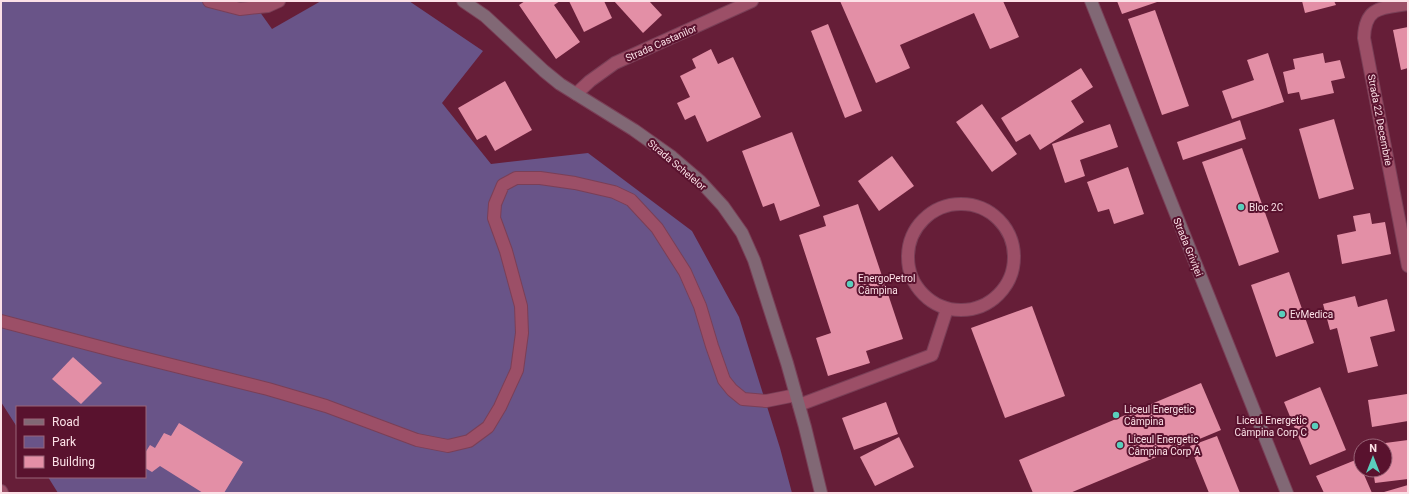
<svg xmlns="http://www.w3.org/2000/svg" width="1409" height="494" font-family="Roboto,sans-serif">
<rect width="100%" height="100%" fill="#661e38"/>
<path fill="#695488" d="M1,1H252L272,29L321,1H409L483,51L442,103L491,164L588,153L692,231L739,317L780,448L792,493H58L48,477H145V407H17V427L1,402Z"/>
<g fill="#e38fa6">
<path d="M525,1H560L554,5L580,42L556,59L519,5Z"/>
<path d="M569,1H604L612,18L584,32Z"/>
<path d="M614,1H649L662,15L643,33Z"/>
<path d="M840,1H1003L1019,37L990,49L974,13L900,45L910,68L876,83Z"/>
<path d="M1117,1H1160L1122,14Z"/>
<path d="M1302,1H1334L1336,5L1305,13Z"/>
<path d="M1155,10L1189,106L1162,115L1128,19Z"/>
<path d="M828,24L862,111L845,118L811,31Z"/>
<path d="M1408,27V68L1401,70L1393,30Z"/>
<path d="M711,49L718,64L733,57L761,117L707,142L695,115L685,120L677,103L690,97L680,76L696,68L692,59Z"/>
<path d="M1268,53L1284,102L1232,119L1222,91L1254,80L1247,60Z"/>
<path d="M1323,53L1325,63L1340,60L1345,78L1331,81L1334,93L1301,100L1299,92L1288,94L1283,72L1295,69L1293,59Z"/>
<path d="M1081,68L1093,87L1071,101L1084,122L1040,150L1030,134L1016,142L1001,118Z"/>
<path d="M505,81L532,130L495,151L486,135L477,140L458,108Z"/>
<path d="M982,104L1017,154L992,172L956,122Z"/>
<path d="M1334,119L1354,189L1319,199L1299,129Z"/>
<path d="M1240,120L1246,139L1183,160L1177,142Z"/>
<path d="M1110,124L1118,147L1080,160L1085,176L1065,183L1052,144Z"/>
<path d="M792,132L820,206L780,221L774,203L763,207L742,151Z"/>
<path d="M1242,148L1279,252L1239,266L1202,162Z"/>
<path d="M892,156L914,186L879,211L858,181Z"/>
<path d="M1128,167L1144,214L1114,224L1109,209L1098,212L1087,182Z"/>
<path d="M858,204L903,339L866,351L870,363L828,376L816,338L831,333L799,235L826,226L823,216Z"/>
<path d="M1370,213L1372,224L1385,222L1391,254L1342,264L1337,235L1356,231L1353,216Z"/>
<path d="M1289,272L1314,343L1276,357L1251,285Z"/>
<path d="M1355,296L1358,307L1387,299L1395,331L1370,337L1378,366L1348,373L1337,328L1330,330L1323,304Z"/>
<path d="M1032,306L1065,396L1005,418L971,328Z"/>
<path d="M73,357L102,383L81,404L52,379Z"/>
<path d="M1201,383L1221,430L1070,493H1033L1019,460Z"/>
<path d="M1320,387L1346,450L1310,465L1284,402Z"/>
<path d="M1407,394L1408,421L1372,427L1368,400Z"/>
<path d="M886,402L898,434L854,450L842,418Z"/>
<path d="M179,423L243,462L224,493H203L160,466L152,472L145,468V453L150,445L155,448L164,433L171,436Z"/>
<path d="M1217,436L1240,493H1209L1190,446Z"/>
<path d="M899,437L914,467L875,486L860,457Z"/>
<path d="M1408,440V479L1375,483L1373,470H1385V446H1370V445Z"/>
<path d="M1358,459L1361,470H1362L1372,493H1324L1316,476Z"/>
<path d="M1408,485V493H1384V492Z"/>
</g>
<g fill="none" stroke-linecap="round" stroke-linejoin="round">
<defs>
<g id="service">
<circle cx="961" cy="257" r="53"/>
<path d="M799,405L932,355L947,309"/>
</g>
<g id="minor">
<path d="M1408,4C1382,8 1365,6 1364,38L1408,266"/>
<path d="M576,94L590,81L615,63L752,1"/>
<path d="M1,321L123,353L268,389L326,406L417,440L448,446L469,441L488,427L500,407L517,370L522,333L521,306L506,251L494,218L495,204L503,185L516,178H540L575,183L614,192L631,200L657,228L685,272L700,306L712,346L724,380L732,390L743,399L766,401L796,395"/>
<path d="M1,491L2,493"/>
</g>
<path id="tertiary" d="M209,1L240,9L268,6L279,1"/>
<g id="secondary">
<path d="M463,1L485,16L544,71L560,84L634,130L672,157L700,181L723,206L742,233L754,260L787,363L805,427L821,493"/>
<path d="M1091,1L1287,493"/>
</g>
</defs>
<use href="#service" stroke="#7a3f57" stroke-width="14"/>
<use href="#minor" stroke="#7a3f57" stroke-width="14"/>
<use href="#tertiary" stroke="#7a3f57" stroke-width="14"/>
<use href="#secondary" stroke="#7a3f57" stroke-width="14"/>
<use href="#service" stroke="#9c4f67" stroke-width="12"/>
<use href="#minor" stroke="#9c4f67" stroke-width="12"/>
<use href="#tertiary" stroke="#9c4f67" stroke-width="12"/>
<use href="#secondary" stroke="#816875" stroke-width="12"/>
</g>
<g fill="#5acebc" stroke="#59122e" stroke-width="1.5">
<circle cx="1241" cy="207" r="4"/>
<circle cx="850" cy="284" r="4"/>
<circle cx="1282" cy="314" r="4"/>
<circle cx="1116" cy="415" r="4"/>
<circle cx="1315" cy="426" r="4"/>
<circle cx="1120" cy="445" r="4"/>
</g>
<g text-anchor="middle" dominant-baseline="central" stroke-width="4" stroke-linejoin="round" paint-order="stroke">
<g font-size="10" fill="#fce1e7" stroke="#59122e">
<text transform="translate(661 43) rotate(-24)">Strada Castanilor</text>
<text transform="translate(1380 120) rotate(79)">Strada 22 Decembrie</text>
<text transform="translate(677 165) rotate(40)">Strada Schelelor</text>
<text transform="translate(1188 247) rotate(68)">Strada Griviței</text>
</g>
<g font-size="10" fill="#fce1e7" stroke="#59122e" text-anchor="start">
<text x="1249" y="207">Bloc 2C</text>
<text x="858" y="278">EnergoPetrol<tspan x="858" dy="12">Câmpina</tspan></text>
<text x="1290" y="314">EvMedica</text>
<text x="1124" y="409">Liceul Energetic<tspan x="1124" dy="12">Câmpina</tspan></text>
<text x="1307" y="420" text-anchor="end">Liceul Energetic<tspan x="1307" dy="12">Câmpina Corp C</tspan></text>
<text x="1128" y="439">Liceul Energetic<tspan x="1128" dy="12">Câmpina Corp A</tspan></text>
</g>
</g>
<rect width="1409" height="494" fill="none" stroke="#fce1e7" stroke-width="4"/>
<rect x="16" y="406" width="130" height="72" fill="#59122e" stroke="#9a6578"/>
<rect x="24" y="419" width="20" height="6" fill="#816875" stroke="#9a6578"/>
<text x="52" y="426" font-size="12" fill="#fce1e7">Road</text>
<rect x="24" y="436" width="20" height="12" fill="#695488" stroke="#9a6578"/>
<text x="52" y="446" font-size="12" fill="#fce1e7">Park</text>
<rect x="24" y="456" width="20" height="12" fill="#e38fa6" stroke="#9a6578"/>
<text x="52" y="466" font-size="12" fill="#fce1e7">Building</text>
<g transform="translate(1373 458)"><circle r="19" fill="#59122e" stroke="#9a6578"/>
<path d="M0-3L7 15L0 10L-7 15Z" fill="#5acebc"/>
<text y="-6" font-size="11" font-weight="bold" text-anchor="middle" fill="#fce1e7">N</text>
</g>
</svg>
